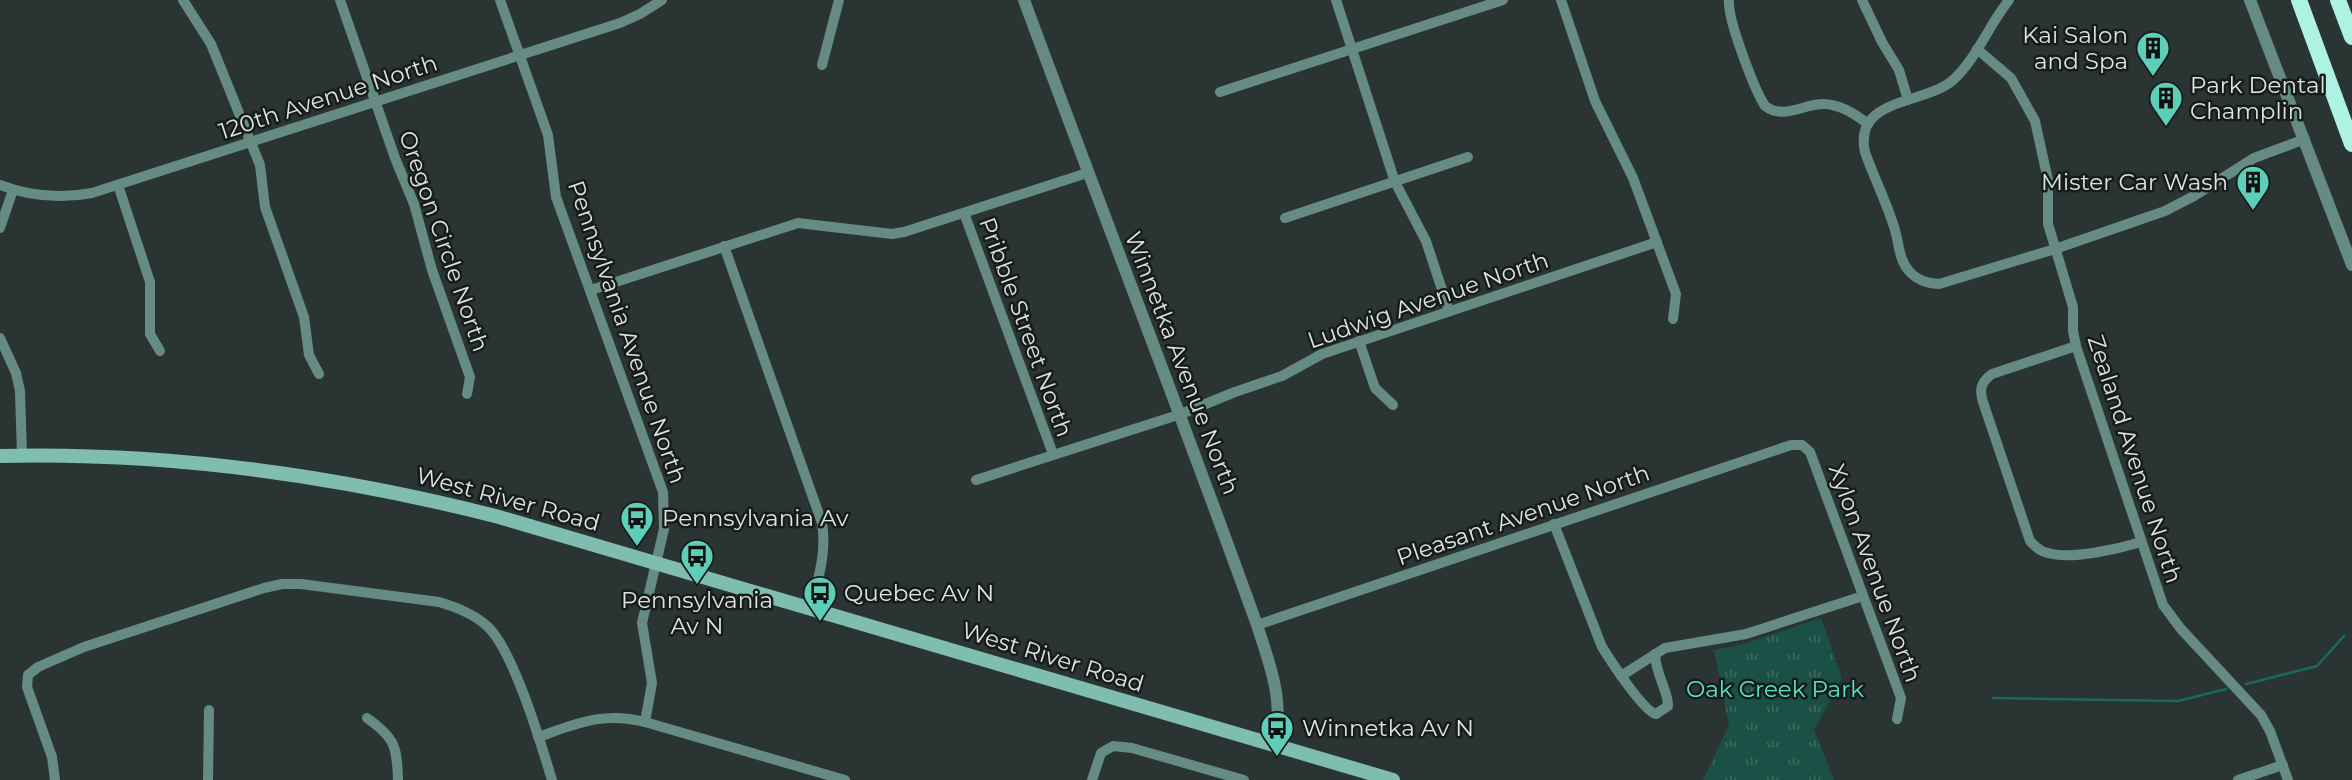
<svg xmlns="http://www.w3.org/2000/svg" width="2352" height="780" font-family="Montserrat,sans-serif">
<defs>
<pattern id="park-tufts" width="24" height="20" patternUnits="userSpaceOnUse" patternTransform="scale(1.75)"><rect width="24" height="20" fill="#1a5046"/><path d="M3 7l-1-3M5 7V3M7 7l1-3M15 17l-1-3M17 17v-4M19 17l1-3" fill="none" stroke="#3b6960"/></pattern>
</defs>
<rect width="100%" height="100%" fill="#2a3533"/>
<path fill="url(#park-tufts)" d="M1821,618L1842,678L1814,730L1834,780H1703L1729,725L1714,650L1740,645Z"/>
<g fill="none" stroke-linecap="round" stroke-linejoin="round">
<g stroke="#196a5d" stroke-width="2.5">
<path d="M2246,684L2317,666L2344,636"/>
<path d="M1993,698L2178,701L2226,689"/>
</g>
<g stroke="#658b82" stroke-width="10">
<path d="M183,0L211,44L260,165L265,207L304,317L309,355L319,374"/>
<path d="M340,0L395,158L414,204L432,270L470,377L467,394"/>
<path d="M500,0L548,135L556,197L663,492L664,529L642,623L652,683L645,722"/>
<path d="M1336,0L1395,182L1426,241L1449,311"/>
<path d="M1561,0L1595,101L1633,178L1676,294L1673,319"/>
<path d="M1729,0C1727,18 1754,89 1765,106C1784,120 1803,104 1823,104C1840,104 1855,114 1868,124"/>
<path d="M1862,0L1882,42L1899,70L1908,100"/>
<path d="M2009,0C1989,25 1977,58 1953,80C1925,105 1853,97 1865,152C1874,178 1887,203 1895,230C1899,244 1899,260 1909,271C1918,281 1927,283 1939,284L2055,249L2165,211L2194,196L2254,158L2305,139"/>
<path d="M1977,49L2011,78L2035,121L2048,180V224L2073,307V331L2076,346L2163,605L2181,629L2261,715L2270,731L2288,780"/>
<path d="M822,65L839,0"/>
<path d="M1220,92L1503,0"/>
<path d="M0,185C31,197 60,199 92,193L620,23L640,14L662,0"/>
<path d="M118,185L150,282V334L160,351"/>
<path d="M964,213L1053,454"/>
<path d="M1285,218L1468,157"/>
<path d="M0,228L13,190"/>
<path d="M724,246L822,523C827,553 818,580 810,609"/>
<path d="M591,290L798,223L892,234L904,232L1087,173"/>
<path d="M0,338L16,373L20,391L22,455"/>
<path d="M1359,341L1375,388L1393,405"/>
<path d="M2076,346L1992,374C1981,382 1979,389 1983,402L2030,541C2035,546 2040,552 2048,553C2071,560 2118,549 2141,542"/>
<path d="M976,480L1181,414L1235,392L1282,376L1322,354L1657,242"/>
<path d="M1554,524L1602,647C1611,661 1642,710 1656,714L1668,706C1669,693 1655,673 1655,654"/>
<path d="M1257,625L1791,445H1802L1810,452L1901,698L1897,719"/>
<path d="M1621,676L1665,648L1746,634L1863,596"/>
<path d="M367,718C395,738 397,746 398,780"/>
<path d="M538,737C576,724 603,711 645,722L845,780"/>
<path d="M55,780L52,757L27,687L28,675L38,667L84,647L264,588L282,584H301L439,602C456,607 474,614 487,626C513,649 541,744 552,780"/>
<path d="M208,780L209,710"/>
<path d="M1092,780L1101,753L1113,746L1132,748L1244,780"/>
<path d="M2238,780L2283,765"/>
</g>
<g stroke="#658b82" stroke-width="12">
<path d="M1024,0C1101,209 1182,416 1257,625C1269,663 1287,706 1272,745"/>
<path d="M2250,0L2352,265"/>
</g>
<path stroke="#7fbdb0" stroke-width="14" d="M0,456C169,452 335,475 499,517L1393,780"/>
<g stroke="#adf2e2" stroke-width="16">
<path d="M2299,0L2352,144"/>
<path d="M2338,0L2352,37"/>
</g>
</g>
<defs>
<symbol id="building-pin" viewBox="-11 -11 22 30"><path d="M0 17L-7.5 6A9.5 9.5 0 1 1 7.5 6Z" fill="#5dceb8" stroke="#171c1a"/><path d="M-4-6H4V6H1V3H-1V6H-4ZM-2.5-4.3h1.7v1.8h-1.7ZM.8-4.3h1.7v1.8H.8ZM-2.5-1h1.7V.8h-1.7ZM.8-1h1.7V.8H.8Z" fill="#111"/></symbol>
<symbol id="bus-pin" viewBox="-11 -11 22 30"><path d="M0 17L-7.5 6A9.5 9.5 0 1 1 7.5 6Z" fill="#5dceb8" stroke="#171c1a"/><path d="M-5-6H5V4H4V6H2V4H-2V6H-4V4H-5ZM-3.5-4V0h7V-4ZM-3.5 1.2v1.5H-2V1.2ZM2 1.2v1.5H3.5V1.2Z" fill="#111"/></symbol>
</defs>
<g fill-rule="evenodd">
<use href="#building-pin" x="2134" y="29" width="38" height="52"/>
<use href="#building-pin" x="2147" y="79" width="38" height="52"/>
<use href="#building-pin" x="2234" y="163" width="38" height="52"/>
<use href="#bus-pin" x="618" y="499" width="38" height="52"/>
<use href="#bus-pin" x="678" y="537" width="38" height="52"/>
<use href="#bus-pin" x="801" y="574" width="38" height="52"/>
<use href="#bus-pin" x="1258" y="709" width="38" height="52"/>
</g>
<g text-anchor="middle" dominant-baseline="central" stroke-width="5" stroke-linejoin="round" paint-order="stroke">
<g font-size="23" fill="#dce3e1" stroke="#171c1a" text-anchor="start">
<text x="2128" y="35" text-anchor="end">Kai Salon<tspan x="2128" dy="26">and Spa</tspan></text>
<text x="2190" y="85">Park Dental<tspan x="2190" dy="26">Champlin</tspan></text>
<text x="2228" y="182" text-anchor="end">Mister Car Wash</text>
<text x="662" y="518">Pennsylvania Av</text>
<text x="844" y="593">Quebec Av N</text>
<text x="697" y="600" text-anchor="middle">Pennsylvania<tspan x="697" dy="26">Av N</tspan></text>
<text x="1302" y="728">Winnetka Av N</text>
</g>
<g font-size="23" fill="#dce3e1" stroke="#171c1a">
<text transform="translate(328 97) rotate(-18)">120th Avenue North</text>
<text transform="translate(444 241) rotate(71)">Oregon Circle North</text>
<text transform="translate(1428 300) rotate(-19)">Ludwig Avenue North</text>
<text transform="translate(1026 327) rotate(70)">Pribble Street North</text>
<text transform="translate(627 332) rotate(71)">Pennsylvania Avenue North</text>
<text transform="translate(1182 363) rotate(69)">Winnetka Avenue North</text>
<text transform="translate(2135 459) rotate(72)">Zealand Avenue North</text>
<text transform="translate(508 499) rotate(15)">West River Road</text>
<text transform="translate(1523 515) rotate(-19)">Pleasant Avenue North</text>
<text transform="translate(1875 573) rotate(70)">Xylon Avenue North</text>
<text transform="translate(1053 657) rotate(17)">West River Road</text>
</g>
<g font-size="23" fill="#55e5cb" stroke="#171c1a">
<text x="1775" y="689">Oak Creek Park</text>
</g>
</g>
</svg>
